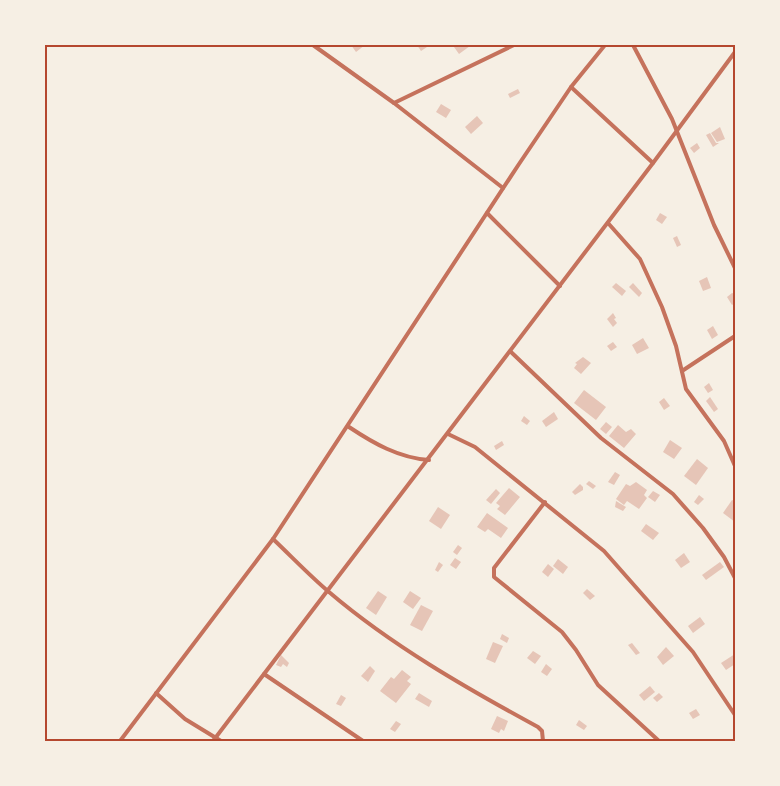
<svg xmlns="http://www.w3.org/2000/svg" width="780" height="786" font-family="'Space Grotesk',sans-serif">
<rect width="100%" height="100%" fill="#f6efe4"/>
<g fill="#e6c5b7">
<path d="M351,45H365L356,52Z"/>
<path d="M417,45H430L421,51Z"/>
<path d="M457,45H469L470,46L459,54L454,47Z"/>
<path d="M518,89L520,93L510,98L508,94Z"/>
<path d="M441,104L451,110L446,118L436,112Z"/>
<path d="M477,116L483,123L471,134L465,127Z"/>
<path d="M720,127L725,139L717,142L711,133Z"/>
<path d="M710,133L716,143H719L713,147L706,135Z"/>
<path d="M697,143L700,148L694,153L690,148Z"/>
<path d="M660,213L667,217L662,224L656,220Z"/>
<path d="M677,236L681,245L677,247L673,238Z"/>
<path d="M707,277L711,288L703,291L699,281Z"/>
<path d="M616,283L626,291L622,296L612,287Z"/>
<path d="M633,283L642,293L639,297L629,287Z"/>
<path d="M732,293L735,294V303L732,305L727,297Z"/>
<path d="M613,313L616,318L614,319L617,323L613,327L607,319Z"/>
<path d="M713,326L718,335L712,339L707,330Z"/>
<path d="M643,338L649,348L637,354L632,345Z"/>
<path d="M613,342L617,347L611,351L607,346Z"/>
<path d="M583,357L591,363L581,374L574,368L577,364L575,363Z"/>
<path d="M709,383L713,390L708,393L704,387Z"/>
<path d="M584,390L606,407L596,420L574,403Z"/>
<path d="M710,397L718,409L714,412L706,401Z"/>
<path d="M664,398L670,406L664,410L659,402Z"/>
<path d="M554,412L558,419L546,427L542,421Z"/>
<path d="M524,416L530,421L527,425L521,421Z"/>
<path d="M606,422L612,427L606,434L600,429Z"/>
<path d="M618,425L626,432L631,429L636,434L624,448L609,436Z"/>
<path d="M670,440L682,448L674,459L663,452Z"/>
<path d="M502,441L504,445L496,450L494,446Z"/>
<path d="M697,459L708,468L696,485L684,476Z"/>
<path d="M615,472L620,475L614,485L608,482Z"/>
<path d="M589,481L596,486L593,489L586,484Z"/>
<path d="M636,482L647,490L644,495L647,498L639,509L627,501L624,505L616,499L626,484L630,486Z"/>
<path d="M580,484L583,487V490L575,495L572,492Z"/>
<path d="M509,488L520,497L505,515L497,509L500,506L496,503Z"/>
<path d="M496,489L500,493L491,504L486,500Z"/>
<path d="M653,491L660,495L655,502L648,497Z"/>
<path d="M699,495L704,499L698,505L694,502Z"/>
<path d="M732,500L735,501V522L723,513Z"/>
<path d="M616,501L626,507L623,511L615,507Z"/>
<path d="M438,507L450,515L441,529L429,521Z"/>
<path d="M487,513L508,528L501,538L488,529L485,532L477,527Z"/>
<path d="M646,524L659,533L653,540L641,531Z"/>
<path d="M458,545L462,548L457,555L453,552Z"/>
<path d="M684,553L690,562L681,568L675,560Z"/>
<path d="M455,558L461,562L456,569L450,565Z"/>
<path d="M558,559L568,567L563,574L553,566Z"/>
<path d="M439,562L443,565L438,572L435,570Z"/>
<path d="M720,562L724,567L706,580L702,575Z"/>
<path d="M548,564L554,569L548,577L542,572Z"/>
<path d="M587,589L595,596L590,600L583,593Z"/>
<path d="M378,591L387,597L376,615L366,608Z"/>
<path d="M410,591L421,598L413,609L403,602Z"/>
<path d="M421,605L433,611L422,631L410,625Z"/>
<path d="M700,617L705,624L693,633L688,626Z"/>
<path d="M502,634L509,638L507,643L500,639Z"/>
<path d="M493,642L503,646L495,663L486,659Z"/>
<path d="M632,643L640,653L636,655L628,645Z"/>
<path d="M666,647L674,656L663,665L657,657Z"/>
<path d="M533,651L541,656L535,664L527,658Z"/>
<path d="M735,654V664L726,670L721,663Z"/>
<path d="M281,655L289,663L287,667L283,664L281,667L276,665Z"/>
<path d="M546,664L552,669L547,676L541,672Z"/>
<path d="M370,666L375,671L368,682L361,676Z"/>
<path d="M402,670L411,677L407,681L411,684L396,703L380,691L391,677L394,679Z"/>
<path d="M650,686L655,692L644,701L639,695Z"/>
<path d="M419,693L432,701L429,707L415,699Z"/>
<path d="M659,693L663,697L657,702L653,698Z"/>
<path d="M341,695L346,698L341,706L336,704Z"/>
<path d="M696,709L700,715L693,719L689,713Z"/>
<path d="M497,716L508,721L504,731L501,729L499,733L491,729Z"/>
<path d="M579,720L587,726L584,730L576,725Z"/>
<path d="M396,721L401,724L395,732L390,729Z"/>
</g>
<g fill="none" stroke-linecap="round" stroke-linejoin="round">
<g stroke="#c5725c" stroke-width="4">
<path d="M313,45L394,103L503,188"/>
<path d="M633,45L672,119L714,225L735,268"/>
<path d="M571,87L653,163"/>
<path d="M394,103L514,45"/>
<path d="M487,213L560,286"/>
<path d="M608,223L640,259L662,307L676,346L686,389L724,441L735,466"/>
<path d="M511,352L601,438L673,494L703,528L724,557L735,578"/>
<path d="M682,371L735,336"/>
<path d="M349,427C373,443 399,458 429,460"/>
<path d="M448,434L475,447L604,551L693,652L735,715"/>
<path d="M545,502L494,568V577L562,632L576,650L598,685L659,741"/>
<path d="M273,539C292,557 310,576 329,592C391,645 466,688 538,727L542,731L543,741"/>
<path d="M264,674L363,741"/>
<path d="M156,693L185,719L221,741"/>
<path d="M120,741L273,539L519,164L571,87L605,45"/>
<path d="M213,741L653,163L735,52"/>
</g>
</g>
<rect width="780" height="786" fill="none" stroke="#f6efe4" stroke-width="92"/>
<rect x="46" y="46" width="688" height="694" fill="none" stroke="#b5482f" stroke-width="2"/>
</svg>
